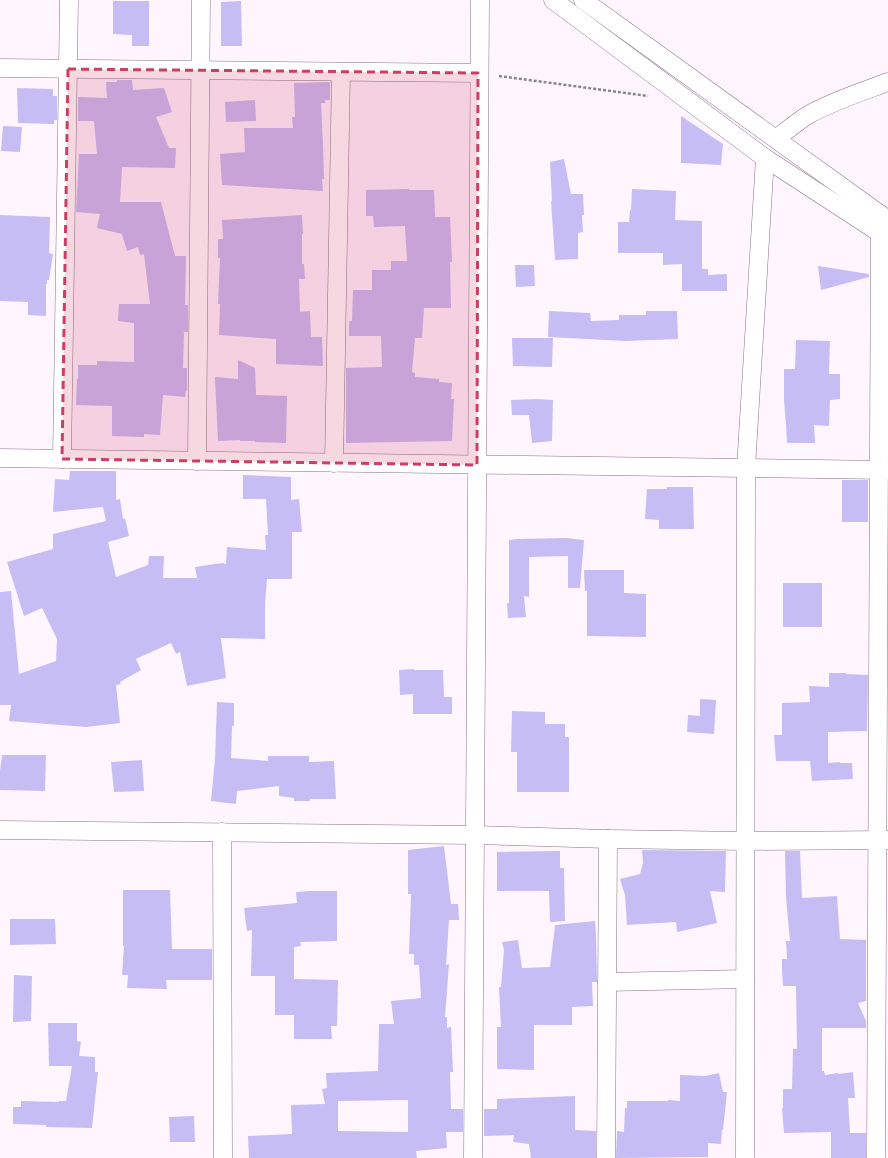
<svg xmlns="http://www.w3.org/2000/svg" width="888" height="1158" font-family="'Noto Sans',sans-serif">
<rect width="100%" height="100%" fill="#fff5ff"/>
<g fill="#c6bdf4" fill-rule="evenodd">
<path d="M113,1H149V46H132V35L113,34Z"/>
<path d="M241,1L242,46H221V2Z"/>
<path d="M117,80H132L133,90L164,88L172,112L156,117L169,148H176L175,168L122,167L120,202H161L175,256H186L185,305H188V332H184L183,333H184L183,368H187V391H186L185,397L163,395L160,435L144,434V437L112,436V406L76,405L77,379H78V365H97V361L134,362V323L118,321L119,304H150L144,254L140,255L138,247L127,251L122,234L97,228L100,214L76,212L79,154H97L94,121H78V97L107,98L106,82H117Z"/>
<path d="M330,82V100H325V103H321L323,145L324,179H322L323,191L222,185L220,154L245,152L244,128H293L292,117H295L294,83Z"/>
<path d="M17,88L53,89V96H57V120H54V124L18,123Z"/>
<path d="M255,100L256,121L226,122L225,102Z"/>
<path d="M681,116L723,144L721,165L681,163Z"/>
<path d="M3,126L22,127L20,152L1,151Z"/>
<path d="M564,159L571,194H583L584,215H582L583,232L578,233V259L555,260L551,201H552L550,162Z"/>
<path d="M409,189V190H434L435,217H450L452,262H450L451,308H424L422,338H415L412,372L415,373V377L439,379V382L452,383L451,399H454L452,441L346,443V368L382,367L381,336H349V321H352L353,290H372V270H391V261H407L405,226L374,227L373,216H366V190Z"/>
<path d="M632,189L676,191L675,220L702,221V269H708V275L727,274V291H682V264L663,265V253H618V222H629L630,210H631Z"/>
<path d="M0,215L50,217L49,253L53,254L49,280H47V284H46V316L28,315V302L0,301Z"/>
<path d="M302,215L303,234H302V264H304L305,279H299L300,312L310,311L311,337H322L323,366L276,364V339L219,335L220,304H218L220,258H218V239H223L222,220Z"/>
<path d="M515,265H534L535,286L516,287Z"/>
<path d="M818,266L869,274V277L821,290Z"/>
<path d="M549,311L590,313L591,321L619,320V315H646V311H677L678,339L626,341L548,337Z"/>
<path d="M512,338H553L552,367L513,366Z"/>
<path d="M796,340L830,341L829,374H840V399L830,400L829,426L814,425L815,443H787L786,425L784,400V369H795Z"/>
<path d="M238,360L255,368L256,395L287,396L286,443L255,442V441H240V440L218,441L215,377L238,379Z"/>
<path d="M537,399L553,400L552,441L532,443L529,415H512L511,400Z"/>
<path d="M70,471H116V500L120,499L123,519L125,518L129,536L108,542L116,577L148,565L149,556H164L163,578H197L195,567L222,563L226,564L227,547L266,550L265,535H268L266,499H243V475L291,477V500L299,499L302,532H292V579H267L265,604V639L221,638L226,678L187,686L180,652L176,654L171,643L136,659L141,670L120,682L121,684L116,685L120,723L86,727L9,721L11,705H0V592L11,591L19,674L56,661L57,639L42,608L24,616L7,562L53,549V534L106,521L103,507L53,512L55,479L69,480Z"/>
<rect x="842" y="480" width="26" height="42"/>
<path d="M667,487H693L694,529H659V520L645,519L647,489H667Z"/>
<path d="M566,538L584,540L580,588H568V556L529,557V597L524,596L526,617L508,618L507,603H509V540L517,539Z"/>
<path d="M584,570H624V593L646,594V637L587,636V591H585Z"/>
<rect x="783" y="583" width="39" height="44"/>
<path d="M414,669V670H443L444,697H452V714H413V694L400,695L399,670Z"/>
<path d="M829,673H846V674L868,675L867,731L828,732V763L840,762V763H852L853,779L812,781L810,761H776L774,735H782V703L810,702L809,686L829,687Z"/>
<path d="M700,699L716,700L714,734L687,732L688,715L700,716Z"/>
<path d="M217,702L234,703V726H232L231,758L268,761V756H309V762L334,761L336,799H310V801H294V798L279,796V786L237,791L236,804L211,801L215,760Z"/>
<path d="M512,711L545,712V724H565V737H569V792H517V752H511Z"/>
<path d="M2,755H46L45,791L0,790V771Z"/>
<path d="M142,760L144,791L114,792L111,762Z"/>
<path d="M444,846L451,904H458L459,920H449L446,965L449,964L445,1017H447V1028L451,1027L453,1072H450L451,1109H463V1132H446L447,1148L416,1151L417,1158H249L248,1136L292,1134L291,1105L325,1104L322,1089L327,1088L326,1073L378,1071L379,1024H394L391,1001L421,998L419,965H414V954H409L411,894H408V850ZM408,1100V1132L338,1131V1101Z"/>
<path d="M642,850L726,851L725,892L710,891L717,923L677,932L676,922L627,925L625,895L620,879L640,874L643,863Z"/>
<path d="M560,851V868H564L565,921L550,922L549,891H497V852Z"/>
<path d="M785,851H800L802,898L837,896L840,939L866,940V1001L858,1003L866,1021V1028H822V1071H824L825,1075L838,1073L839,1074L853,1072L855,1098H848L850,1133H866V1158H831V1132L784,1133L782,1108H783V1089H792L793,1049H797L796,986H783L782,970V959H787L786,941H790L786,898Z"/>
<path d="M123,890H170L172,949H212V980H166L167,989L127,988L128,975H122L124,946H123Z"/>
<path d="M309,891H337V941L300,942L301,946L294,947V979L338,980L337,1026H331L332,1039H294V1015H275V976H251L252,930L247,931L244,908L297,903L296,892Z"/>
<path d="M10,919H55L56,944L10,945Z"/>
<path d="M595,921L596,936L597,982H592L593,1006L572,1007V1025H534V1070L497,1069V1027H501L499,987H501L504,950L502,942L518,940L522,968L550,967L555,925Z"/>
<path d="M14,975L32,976L31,1021L13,1022Z"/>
<path d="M48,1023H77V1041L81,1042L79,1056L95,1057V1072H98L92,1128L46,1127V1125L13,1124V1107H21V1101L59,1102V1101H66L72,1066H49Z"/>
<path d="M719,1073L723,1092H727L723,1130H722L721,1144L708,1143V1157L616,1158L617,1131L624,1132L625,1108H627V1101H668V1100L680,1101V1075L705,1076Z"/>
<path d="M575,1096V1130L596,1131V1158H531L529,1144L513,1142L514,1135L484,1136V1109H497V1099Z"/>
<path d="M194,1116L195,1142H170L169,1117Z"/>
</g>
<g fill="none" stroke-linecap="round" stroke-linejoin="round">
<defs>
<g id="minor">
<path d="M553,0L765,158L880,233"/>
<path d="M583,0L888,220"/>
<path d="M0,68L478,73"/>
<path d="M776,139C786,131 797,122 808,115C833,101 861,92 888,82"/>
<path d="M0,458L888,470"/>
<path d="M62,459L69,0"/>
<path d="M197,461L201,0"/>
<path d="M334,463L341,72"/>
<path d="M0,830L474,835L608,839L745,841L888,840"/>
<path d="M222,832L223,1158"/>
<path d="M607,982L745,979"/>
<path d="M473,1158L480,0"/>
<path d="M606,1158L608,839"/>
<path d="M745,1158L746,468L765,158"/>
<path d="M876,1158L880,214"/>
</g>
</defs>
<use href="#minor" stroke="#837482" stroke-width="19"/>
<path stroke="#8a838a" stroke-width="2.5" stroke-dasharray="3 2" stroke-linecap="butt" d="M499,76L648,96"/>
<use href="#minor" stroke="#fff" stroke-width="18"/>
</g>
<path fill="#cd3e63" fill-opacity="0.2" stroke="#cd3e63" stroke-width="3" stroke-dasharray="8 5" stroke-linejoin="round" d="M68,69L478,73L477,465L62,459Z"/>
</svg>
